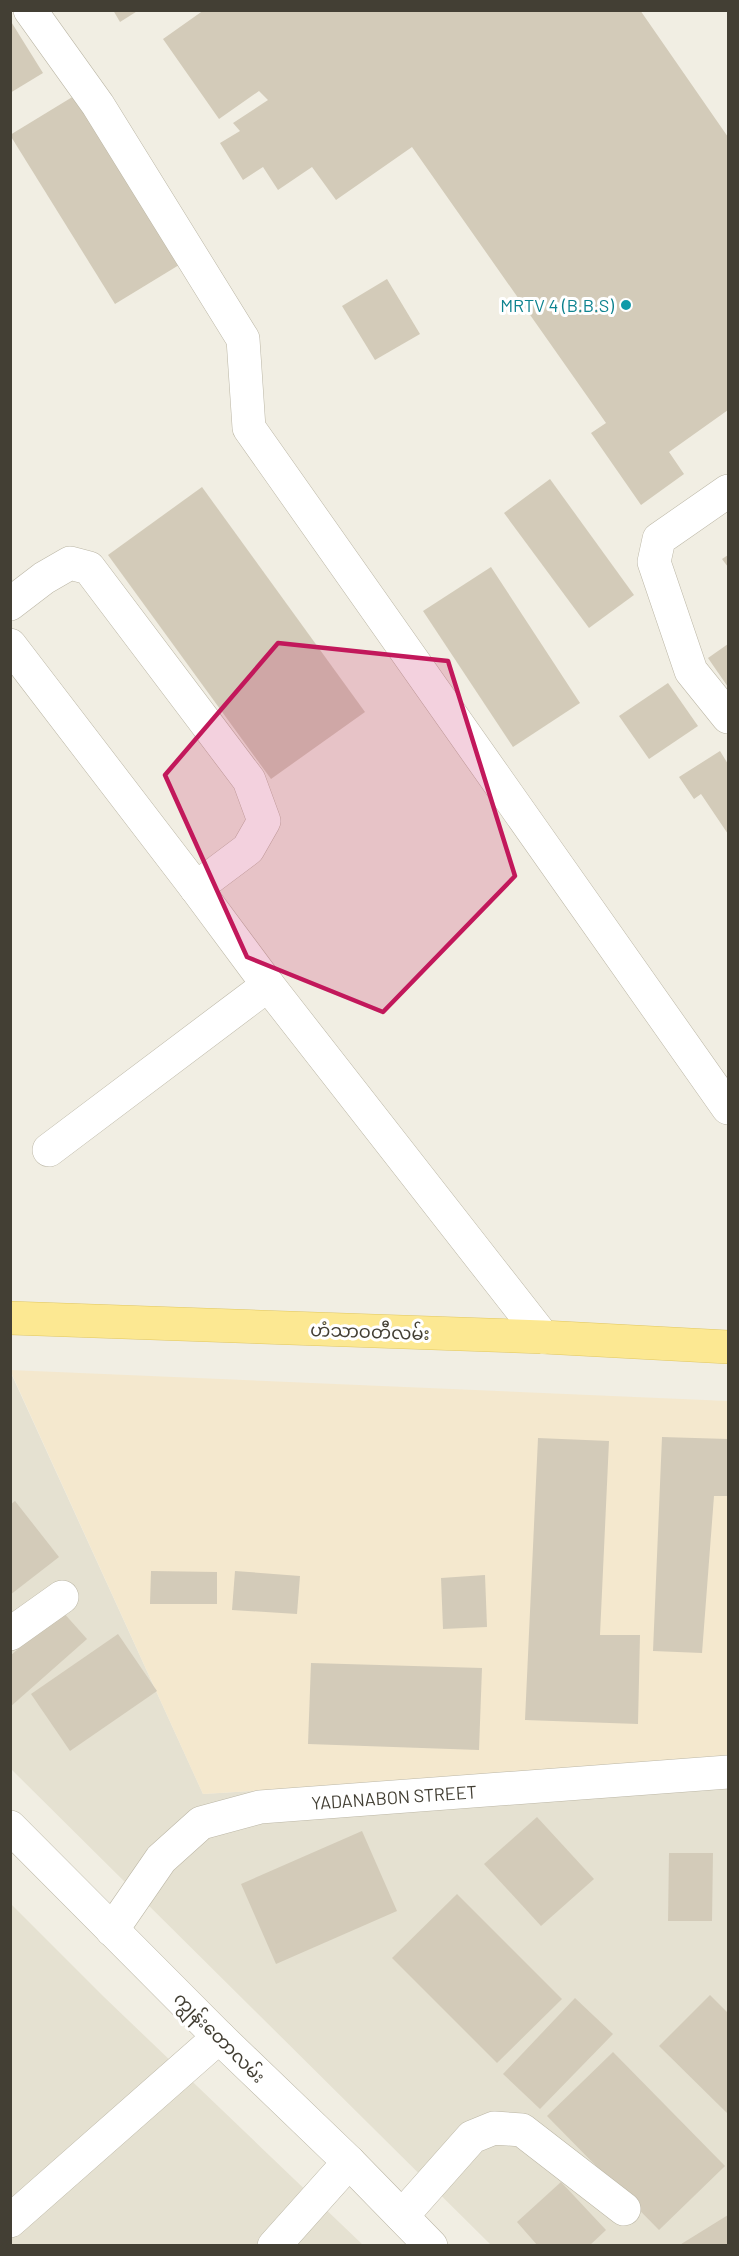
<svg xmlns="http://www.w3.org/2000/svg" width="739" height="2256" font-family="Barlow,'Noto Sans Myanmar',sans-serif">
<rect width="100%" height="100%" fill="#f1eee3"/>
<g fill="#e5e1d1">
<path d="M10,1371L203,1794L728,1762V2245H491L11,1769Z"/>
<path d="M10,1903L104,1997L363,2245H11Z"/>
</g>
<path fill="#f4e8ce" d="M10,1370L728,1401V1762L203,1794Z"/>
<g fill="#d3cbb9">
<path d="M113,10H139L120,22Z"/>
<path d="M204,10H640L728,137V410L669,452L684,474L641,505L591,433L606,423L412,147L336,200L312,167L278,190L263,167L243,180L220,143L240,131L233,123L268,100L259,91L219,119L163,39Z"/>
<path d="M10,20L43,73L10,93Z"/>
<path d="M74,96L179,265L115,304L10,135Z"/>
<path d="M387,279L420,334L375,360L342,306Z"/>
<path d="M550,479L634,595L589,628L504,513Z"/>
<path d="M202,487L365,712L271,779L108,555Z"/>
<path d="M728,555V567L722,559Z"/>
<path d="M491,567L580,703L513,747L423,611Z"/>
<path d="M728,644V687L708,658Z"/>
<path d="M668,683L698,726L649,759L619,716Z"/>
<path d="M720,751L728,764V834L701,794L694,799L679,777Z"/>
<path d="M662,1437L728,1439V1496H714L702,1653L653,1651Z"/>
<path d="M538,1438L609,1441L600,1635H640L638,1724L525,1720Z"/>
<path d="M15,1501L59,1557L10,1595V1505Z"/>
<path d="M151,1571L217,1572V1604H150Z"/>
<path d="M235,1571L300,1576L297,1614L232,1610Z"/>
<path d="M485,1575L487,1627L443,1629L441,1578Z"/>
<path d="M62,1611L87,1639L10,1707V1656Z"/>
<path d="M118,1634L157,1691L70,1751L31,1694Z"/>
<path d="M311,1663L482,1668L479,1750L308,1744Z"/>
<path d="M537,1817L594,1879L541,1926L484,1864Z"/>
<path d="M362,1831L397,1911L276,1964L241,1884Z"/>
<path d="M669,1853H713L712,1921H668Z"/>
<path d="M457,1894L562,1999L497,2063L392,1958Z"/>
<path d="M710,1995L728,2013V2114L659,2046Z"/>
<path d="M575,1998L613,2034L540,2109L503,2074Z"/>
<path d="M613,2052L725,2166L659,2230L547,2116Z"/>
<path d="M561,2182L606,2230L589,2246H538L517,2222Z"/>
<path d="M728,2215V2246H678Z"/>
</g>
<g fill="none" stroke-linecap="round" stroke-linejoin="round">
<defs>
<g id="minor">
<path d="M30,10L98,105L243,339L249,428L728,1108"/>
<path d="M728,491L659,539L654,562L691,671L728,717"/>
<path d="M10,604L44,578L70,563L89,568L249,780L264,821L248,849L196,888"/>
<path d="M10,645L196,888L268,985L543,1337"/>
<path d="M49,1150L268,985"/>
<path d="M10,1634L62,1597"/>
<path d="M10,1827L219,2037L349,2162L431,2246"/>
<path d="M112,1930L161,1859L201,1823L260,1807L728,1772"/>
<path d="M402,2216L472,2137L494,2128L522,2130L624,2209"/>
<path d="M10,2221L219,2037"/>
<path d="M274,2246L349,2162"/>
</g>
<path id="major" d="M10,1318L543,1337L728,1347"/>
</defs>
<use href="#minor" stroke="#bcb7a6" stroke-width="34"/>
<use href="#major" stroke="#e0c762" stroke-width="34"/>
<use href="#minor" stroke="#fff" stroke-width="33"/>
<use href="#major" stroke="#fce892" stroke-width="33"/>
</g>
<path fill="#c2185b" fill-opacity="0.2" stroke="#c2185b" stroke-width="4.5" stroke-linejoin="round" d="M278,643L448,661L515,876L383,1012L247,957L165,775Z"/>
<circle fill="#0f9aa8" stroke="#fff" stroke-width="2" cx="626" cy="305" r="6"/>
<g text-anchor="middle" dominant-baseline="central" stroke-width="6" stroke-linejoin="round" paint-order="stroke">
<g font-size="18" fill="#0d838f" stroke="#fff" text-anchor="end">
<text x="614" y="305">MRTV 4 (B.B.S)</text>
</g>
<g font-size="18" fill="#433f34" stroke="#fff">
<text transform="translate(370 1331) rotate(2)">ဟံသာဝတီလမ်း</text>
<text transform="translate(394 1797) rotate(-4)">YADANABON STREET</text>
<text transform="translate(220 2037) rotate(45)">ကျွန်းတောလမ်း</text>
</g>
</g>
<rect width="739" height="2256" fill="none" stroke="#433f34" stroke-width="24"/>
</svg>
